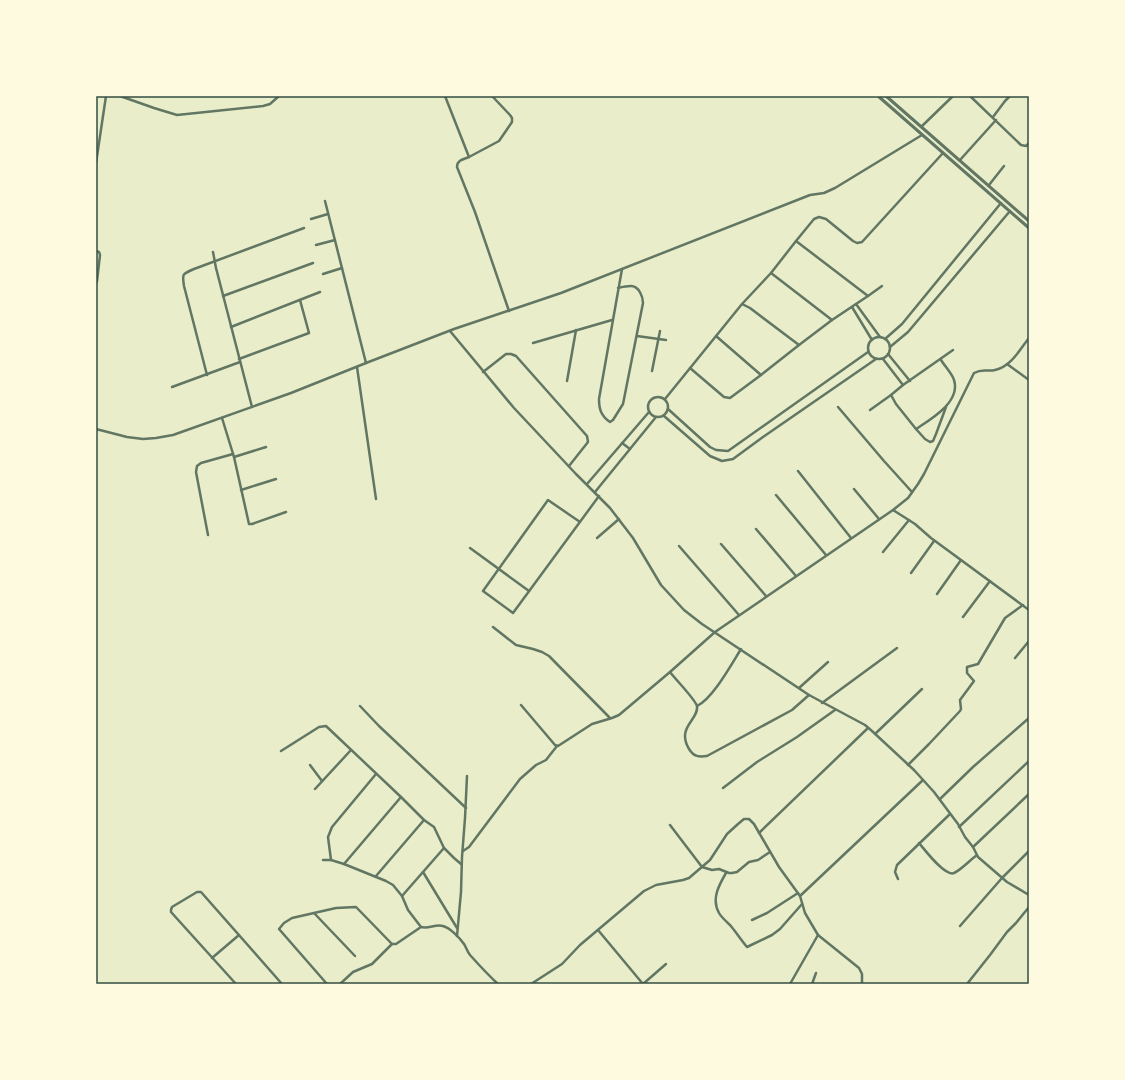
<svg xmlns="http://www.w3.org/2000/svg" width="1125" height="1080" font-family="Montserrat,sans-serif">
<rect width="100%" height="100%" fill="#e9edc9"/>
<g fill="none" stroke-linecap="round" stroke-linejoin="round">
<g stroke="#617663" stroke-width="2.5">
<path d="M120,96L154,108L177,115L263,106L270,104L279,96"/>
<path d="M445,96L469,157C464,159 457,160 457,167L475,212L509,311"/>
<path d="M970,96L1021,145L1026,146L1029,143"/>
<path d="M993,117L1005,101L1010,96"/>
<path d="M921,127L953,96"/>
<path d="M469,157L499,141L512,122V118L510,115L492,96"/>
<path d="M960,160L996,120"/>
<path d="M96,163L106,96"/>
<path d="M989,185L1004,166"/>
<path d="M325,201L366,363"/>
<path d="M311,219L328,214"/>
<path d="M796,241L814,219L819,217L826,219L853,241L857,243L862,242L943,153"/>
<path d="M316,245L335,240"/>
<path d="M96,251L99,252L100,255L97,281L96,284"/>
<path d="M213,252L216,268L252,407"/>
<path d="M771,273L832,320"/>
<path d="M323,274L342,268"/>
<path d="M618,288C622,287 627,286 631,286C639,286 643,297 643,303L623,404L613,420L610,422C601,416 599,409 599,399L622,269"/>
<path d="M223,296L313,263"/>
<path d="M868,296L882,286"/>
<path d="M856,304L880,337"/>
<path d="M852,307L872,340"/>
<path d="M231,327L320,292"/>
<path d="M450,331L514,408L576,474L610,508L633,538L661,585L684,610L702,624L809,695L865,725L872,731L914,770L934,792L958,824L965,837L973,847L978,857L1007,882L1029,895"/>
<path d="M637,336L666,340"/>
<path d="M716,336L761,375"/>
<circle cx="879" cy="348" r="11"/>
<path d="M885,339L902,324L1001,203"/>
<path d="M533,343L612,320"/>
<path d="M890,347L908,332L1010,211"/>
<path d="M888,354L910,381"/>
<path d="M239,359L309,333L300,300"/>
<path d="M883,359L903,385"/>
<path d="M941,360C944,365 953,375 954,380C961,402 931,419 916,429L896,404L891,395L903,385L953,350"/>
<path d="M1007,364L1029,380"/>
<path d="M357,367L376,499"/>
<path d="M690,368L724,397L730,398L761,375L799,345"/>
<path d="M652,371L660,331"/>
<path d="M483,372L506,354H511L516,356L587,436L588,442L569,466"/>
<path d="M207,375L184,286C182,274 182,274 194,269L304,228"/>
<path d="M567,381L576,330"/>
<path d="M172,387L240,362"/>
<circle cx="658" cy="407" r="10"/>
<path d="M665,399L742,304L750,308L799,345L832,320L868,296L796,241L771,273L742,304"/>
<path d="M838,407L884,461L912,492"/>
<path d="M668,409L710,447L716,450L728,451L868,352"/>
<path d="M870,410L891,395"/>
<path d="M664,416L710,456L722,461L733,459L763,437L876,359"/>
<path d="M222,418L234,457L249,524H252L286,512"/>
<path d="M96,429L127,437L143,439L156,438L173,435L291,393L366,363L454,329L561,293L810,195L824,193L835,188L922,135"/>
<path d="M916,429L925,439L930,442L933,441L936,434L946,407"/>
<path d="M622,443L630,449"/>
<path d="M234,457L266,447"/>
<path d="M798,471L851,538"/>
<path d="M587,484L649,412"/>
<path d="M854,489L879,519"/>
<path d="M241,490L276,479"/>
<path d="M595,492L656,417"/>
<path d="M776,495L826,555"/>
<path d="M893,510L915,524L931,538L1029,610"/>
<path d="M580,522L548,500L483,591L513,613C542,574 570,535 599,496"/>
<path d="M756,529L796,576"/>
<path d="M208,535L196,472L197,466L201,463L233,454"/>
<path d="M597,538L619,519"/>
<path d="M721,544L766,596"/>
<path d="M679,546L739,615"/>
<path d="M470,548L529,591"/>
<path d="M883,552L909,520"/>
<path d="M911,573L934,541"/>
<path d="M937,594L961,560"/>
<path d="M963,617L990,581"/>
<path d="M493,627L516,645L533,649L542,652L549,656L610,718"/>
<path d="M1015,658L1029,641"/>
<path d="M670,672C676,680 695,699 697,706C699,720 676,727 689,749C694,757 699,757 707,756L792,710L809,695"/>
<path d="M799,688L828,662"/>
<path d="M822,703L897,648"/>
<path d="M521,705L555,745L558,746L592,724L612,718L619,715L670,672L715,632L893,510L908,498L918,484L924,474L974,373C983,368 987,372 995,370C1011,367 1020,349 1029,338"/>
<path d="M360,706L379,726L466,808"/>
<path d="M697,706C713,698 731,665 741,649"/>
<path d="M875,734L922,689"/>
<path d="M281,751L319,727L326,726L401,797L424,820L434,827L444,848L454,858L461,864"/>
<path d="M310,765L322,781"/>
<path d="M908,765L929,744L960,711L961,709L960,700L974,681L967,673V667L978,664L1005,618L1023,605"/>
<path d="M723,788L757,762L797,737L835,710"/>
<path d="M315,789L351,750"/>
<path d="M940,799L973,767L1029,718"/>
<path d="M670,825L702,867L712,870L719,869L729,873H732L737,872L749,862L758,860L770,852"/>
<path d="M959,827L1029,761"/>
<path d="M759,833L868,728"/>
<path d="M919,843C925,850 945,877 954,873C961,870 970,860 977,855"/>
<path d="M973,847L1029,794"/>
<path d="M463,851L469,847L520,779L536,765L546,760L557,746"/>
<path d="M323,860H331L344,864L386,881L393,885L402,896L408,910L421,927C429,929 435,924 443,926C450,928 459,937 464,944C466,947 467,951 470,955C479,965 488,975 498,984"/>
<path d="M331,860L328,837L332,827L376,774"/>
<path d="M344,864L401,797"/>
<path d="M423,872L457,928"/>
<path d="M726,873C719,885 711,899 719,913C722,918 726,921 730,925C736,932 741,940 747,947L772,935L780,929L802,904"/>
<path d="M376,876L424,820"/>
<path d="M898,879L895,872L897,865L950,814"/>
<path d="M402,896L444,848"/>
<path d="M800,896L923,780"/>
<path d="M314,913L355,956"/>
<path d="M752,920L767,913L798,893"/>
<path d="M960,926L1002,878L1029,851"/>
<path d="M598,930L643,984"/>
<path d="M457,936L461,892L462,857L465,818L467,776"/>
<path d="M212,958L239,935"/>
<path d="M236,984L171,912V910L172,907L197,892H201L282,984"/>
<path d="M327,984L279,929L284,923L292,918L336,908L356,907L392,944H396L421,927"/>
<path d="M340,984L353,972L372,964L392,944"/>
<path d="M531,984L562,964L580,945L644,891L656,885L683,880L689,878L710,860L727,834L738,824L744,819H749L754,824L779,867L800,896L805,913L818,935L859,968L862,974V984"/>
<path d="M643,984L666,964"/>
<path d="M790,984L818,935"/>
<path d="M812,984L816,973"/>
<path d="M967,984L990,955L1007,932L1016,923L1029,907"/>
</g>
<g stroke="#617663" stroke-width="3">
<path d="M878,96L1029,228"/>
<path d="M886,96L1029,221"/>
</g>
</g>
<rect width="1125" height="1080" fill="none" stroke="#fefae0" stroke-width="194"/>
<rect x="97" y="97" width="931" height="886" fill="none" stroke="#344e41" stroke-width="1.5"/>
</svg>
